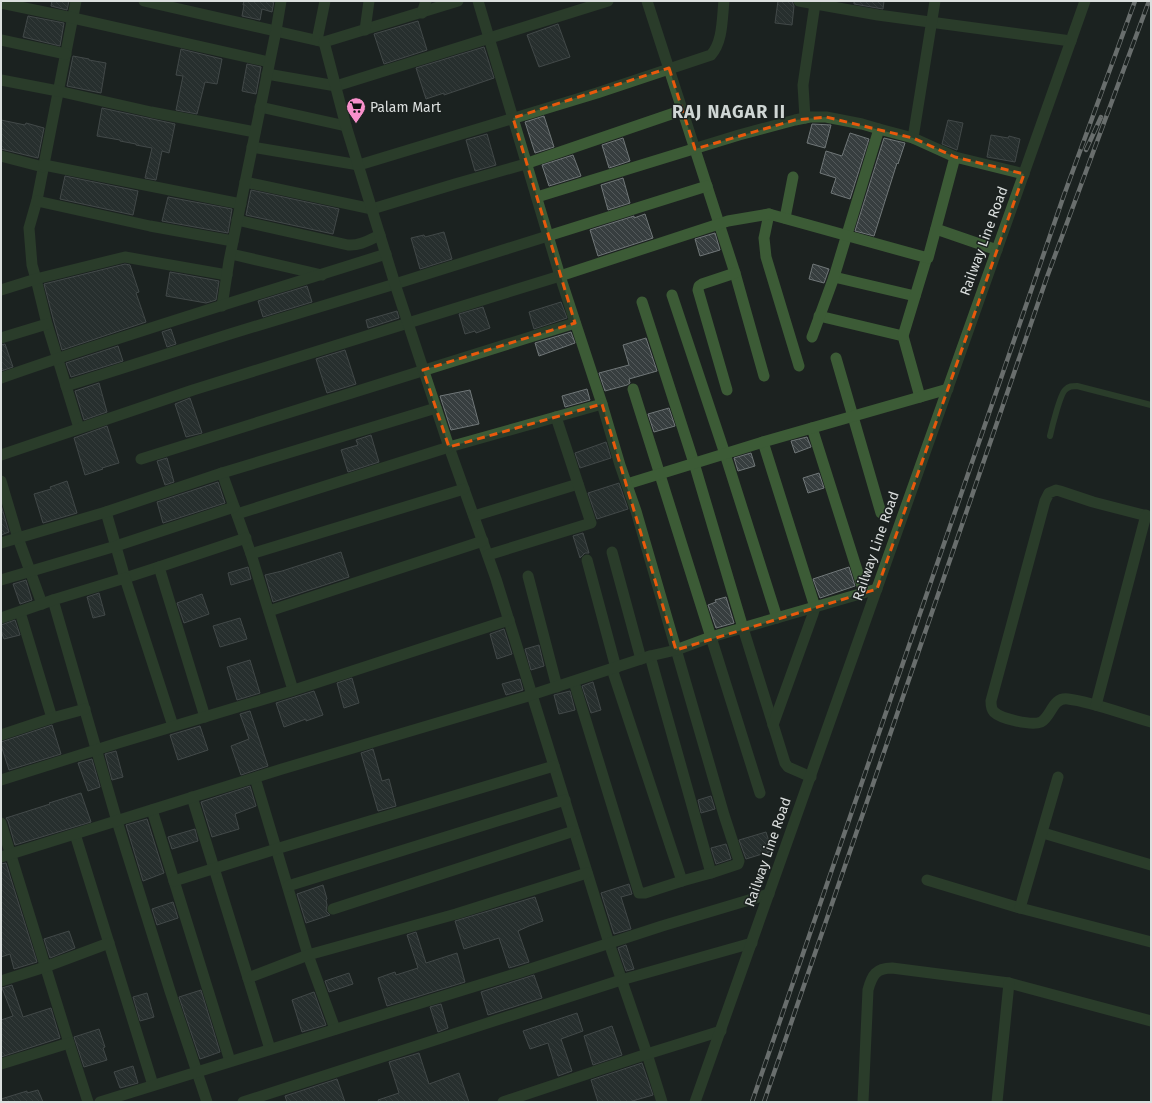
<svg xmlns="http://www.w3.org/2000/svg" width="1152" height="1103" font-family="'Fira Sans',sans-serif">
<defs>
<pattern id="building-back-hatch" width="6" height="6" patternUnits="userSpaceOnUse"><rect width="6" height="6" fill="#373e3f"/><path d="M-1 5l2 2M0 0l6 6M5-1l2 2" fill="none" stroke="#53595a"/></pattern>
</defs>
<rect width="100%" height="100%" fill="#1c2220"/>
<g fill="url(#building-back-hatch)" stroke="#707778">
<path d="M52,1H69L67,10L51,6Z"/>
<path d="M244,1H274L272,12L262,9L260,20L242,16L244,5H243Z"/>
<path d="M778,1H792L794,6L792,25L775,23Z"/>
<path d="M854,1H884L883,9L854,4Z"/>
<path d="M28,16L64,23L60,46L23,37Z"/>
<path d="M418,21L427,50L384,64L374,34Z"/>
<path d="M558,24L570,57L539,67L527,35Z"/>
<path d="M484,47L494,78L444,95V93L426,99L416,68Z"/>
<path d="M181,49L222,59L217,84L205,82L197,114L176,110L183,76L176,75Z"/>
<path d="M73,56L89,59V60L106,63L101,93L67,86Z"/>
<path d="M247,64L261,67L256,94L242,91Z"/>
<path d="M102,108L175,124L169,153L162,151L156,180L145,178L152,148L136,145V144L120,141V140L97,136Z"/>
<path d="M544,116L554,147L535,153L525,122Z"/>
<path d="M1,120L25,125L26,123L44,128L38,158L1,149Z"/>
<path d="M948,120L963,123L957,150L942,144Z"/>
<path d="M812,124L831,125L825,148L807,143Z"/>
<path d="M850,133L869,139L850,199L831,193L836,178L820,173L826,151L842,156Z"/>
<path d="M487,134L496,165L475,171L466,140Z"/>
<path d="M991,135L1008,138L1009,136L1020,139L1015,162L987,157Z"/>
<path d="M623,138L630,161L609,168L602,145Z"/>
<path d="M884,138L905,143L898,164L897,163L874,236L855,231Z"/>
<path d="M573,155L581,176L549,186L542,165Z"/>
<path d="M65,176L138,191L133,215L60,199Z"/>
<path d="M623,178L630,203L608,210L601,185Z"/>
<path d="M251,190L339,209L333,234L246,215Z"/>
<path d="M168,197L232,209L228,233L162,221Z"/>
<path d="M645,214L653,238L598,256L590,230L634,216V218Z"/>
<path d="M444,232L452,259L420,269L411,238L424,235L425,237Z"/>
<path d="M715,233L720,250L700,256L695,239Z"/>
<path d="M125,264L130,265L139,292L136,293L146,322L62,350L54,322L44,284Z"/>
<path d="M813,264L829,269L824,283L809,279Z"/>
<path d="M170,272L219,281L216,300L206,303L166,296Z"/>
<path d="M307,286L312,302L263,317L258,301Z"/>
<path d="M561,302L567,318L534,329L529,312Z"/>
<path d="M483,307L490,328L476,333L475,331L465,334L459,314Z"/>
<path d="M397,311L399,318L368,328L366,320Z"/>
<path d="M171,329L176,344L167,347L162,332Z"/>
<path d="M571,332L575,343L539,356L535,343Z"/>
<path d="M646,338L657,371L629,379L630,383L627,385L605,391L599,373L629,365L623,345Z"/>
<path d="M5,344L13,367L1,371V345Z"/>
<path d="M118,346L123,361L71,377L66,363Z"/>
<path d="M345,350L356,384L327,393L316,359Z"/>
<path d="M99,383L107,412L84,420L75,391Z"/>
<path d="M587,389L590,400L565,407L562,396Z"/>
<path d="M470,390L479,424L451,430L440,396Z"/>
<path d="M190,398L202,433L186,437L175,404Z"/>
<path d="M669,408L675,426L654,432L648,414Z"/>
<path d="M107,426L119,463L102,468L103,469L85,475L74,438Z"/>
<path d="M371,435L379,462L348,472L341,450L358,445L356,440Z"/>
<path d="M807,437L811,447L795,453L791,441Z"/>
<path d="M606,442L611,458L580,468L575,453Z"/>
<path d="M751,453L755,466L738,471L734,458Z"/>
<path d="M167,458L174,482L165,485L157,461Z"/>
<path d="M819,473L824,488L808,493L803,478Z"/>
<path d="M67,481L77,513L43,523L34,494L51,489L50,487Z"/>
<path d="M218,482L225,503L163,523L157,502Z"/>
<path d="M619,483L628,509L597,519L588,493Z"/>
<path d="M1,505L9,532L1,535Z"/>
<path d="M583,533L589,553H585L580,558L573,536Z"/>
<path d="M341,552L349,577L273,602L265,575L282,571Z"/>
<path d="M248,567L251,579L231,585L228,573Z"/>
<path d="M849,567L855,586L820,598L813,579Z"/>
<path d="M26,580L32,600L20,604L13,584Z"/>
<path d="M99,593L105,615L93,618L87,597Z"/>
<path d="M202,594L209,614L184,623L177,603Z"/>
<path d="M726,597L734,623L716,628L708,605L716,602L715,600Z"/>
<path d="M240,618L247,639L220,647L213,626Z"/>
<path d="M15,620L20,635L4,639L1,631V625Z"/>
<path d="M504,629L512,654L497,659L490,634Z"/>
<path d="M539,645L544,666L531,670L525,649Z"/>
<path d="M250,660L260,693L237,700L227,667Z"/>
<path d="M352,678L359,703L344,708L337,683Z"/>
<path d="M520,679L523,690L506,695L502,684Z"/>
<path d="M593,682L601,710L591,713L582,686Z"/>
<path d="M314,691L323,715L306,721V719L284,727L276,703Z"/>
<path d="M570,691L575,710L559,714L554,695Z"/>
<path d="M250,711L268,766L241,775L231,746L249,739L240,714Z"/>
<path d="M52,725L61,754L9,770L1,745V742Z"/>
<path d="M200,726L208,750L178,760L170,735Z"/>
<path d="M373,749L382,781L389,779L396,806L378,811L361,753Z"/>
<path d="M116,751L123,777L112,780L105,754Z"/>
<path d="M92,759L100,787L88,791L78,763Z"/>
<path d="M250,786L256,806L235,814L239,829L212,837L201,802Z"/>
<path d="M81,793L91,822L15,845L8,821L6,818L50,804L49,803Z"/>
<path d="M711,796L715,809L701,813L698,800Z"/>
<path d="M147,819L164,873L143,881L126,825Z"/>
<path d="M195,829L198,841L172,849L168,837Z"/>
<path d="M766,832L772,851L746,859L739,840Z"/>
<path d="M726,844L731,859L716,864L711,848Z"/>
<path d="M6,863L37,962L14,969L10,954L1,957V864Z"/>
<path d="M629,884L632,894L621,897L631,929L614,934L601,893Z"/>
<path d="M323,885L327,899L326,900L327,905L326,911L330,915L306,923L297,894Z"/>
<path d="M535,897L543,921L529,926L518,931L529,962L509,968L499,938L464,949L455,921Z"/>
<path d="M173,902L178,918L157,925L152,909Z"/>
<path d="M69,931L75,948L50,958L44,939Z"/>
<path d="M416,932L426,963L457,953L465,982L387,1006L378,978L395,972L396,975L418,968L407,935Z"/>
<path d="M626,945L634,969L626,971L618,948Z"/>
<path d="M349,973L353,984L329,992L325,981Z"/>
<path d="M534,975L542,998L488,1015L481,992Z"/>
<path d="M12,985L23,1017L51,1008L60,1038L1,1057V1020L13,1016L2,988Z"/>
<path d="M201,990L220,1052L200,1059L179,997Z"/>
<path d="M314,992L326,1025L302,1032L292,1000Z"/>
<path d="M147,993L154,1017L140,1021L133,997Z"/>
<path d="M441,1004L448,1028L438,1032L430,1007Z"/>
<path d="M577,1013L583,1031L561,1039L572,1071L558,1076L548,1043L530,1049L523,1031Z"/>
<path d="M612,1026L622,1055L593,1065L584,1036Z"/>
<path d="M99,1029L105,1047L103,1048L107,1060L84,1067L74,1037Z"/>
<path d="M419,1053L429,1084L459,1073L469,1102H379L378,1100L399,1093L389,1062Z"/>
<path d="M642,1063L653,1095L629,1102H598L591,1080Z"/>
<path d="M133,1066L138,1083L120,1088L114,1072Z"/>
<path d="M337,1079L345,1102H287L285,1096Z"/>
<path d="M38,1090L43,1102H1V1099L27,1091V1093Z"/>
</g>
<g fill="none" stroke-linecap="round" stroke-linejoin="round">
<path stroke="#3c5b36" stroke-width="6" d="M1050,436C1052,427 1060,395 1065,390C1069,386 1072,386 1077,386L1151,405"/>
<g stroke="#3c5b36" stroke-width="11">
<path d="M76,1L37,200L29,228L32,265L36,279L47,324L79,428"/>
<path d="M144,1L324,42L458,1"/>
<path d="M478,1L560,276L602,404L449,447L496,579L609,943L647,1054L662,1102"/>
<path d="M647,1L735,273L764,376"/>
<path d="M799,1L878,15L1071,41"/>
<path d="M1,3L73,18L269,62"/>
<path d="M422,13L426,1"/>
<path d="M365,30L369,1"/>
<path d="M1,40L66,54"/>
<path d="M317,40L325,1"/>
<path d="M267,74L336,86L608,1"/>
<path d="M1,80L58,91L151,112L255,132"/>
<path d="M260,107L346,126"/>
<path d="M805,118L803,85L815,4"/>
<path d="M913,138L935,1"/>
<path d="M252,147L359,165L597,93L711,55C723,42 722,18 724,1"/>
<path d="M1,156L43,167"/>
<path d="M44,165L241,204"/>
<path d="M245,182L372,209L455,184L522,165L683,110"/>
<path d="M537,197L739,135L795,120L810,117H826L862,124L879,129L913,138L955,157"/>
<path d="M37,201L150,226L233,241"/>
<path d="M769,214L764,238L766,257L799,366"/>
<path d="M785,218L793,177"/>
<path d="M237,220L348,245C360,246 369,240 380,235"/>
<path d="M936,229L997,250"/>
<path d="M231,254L322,275"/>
<path d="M834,277L915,296"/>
<path d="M1,290L36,279L125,257L227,275"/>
<path d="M672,295L725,454L777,618"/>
<path d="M642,302L694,463L743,628L785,763L788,767L811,777"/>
<path d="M222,306L229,261L276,31L281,1"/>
<path d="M819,316L903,336L920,397"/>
<path d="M903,336L927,257"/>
<path d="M812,337L834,277L879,129"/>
<path d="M1,338L47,324"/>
<path d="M836,358L881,513"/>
<path d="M1,378C128,333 257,295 386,254"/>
<path d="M66,386L230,334L395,284L707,186"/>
<path d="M633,389L760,793"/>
<path d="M727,390L698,290L699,286L702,284L735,273"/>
<path d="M812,428L864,592"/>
<path d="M763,442L815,607L813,614L773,725"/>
<path d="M1,455L193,390L408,323L560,276L728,221L769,214L928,258L955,157L1024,174"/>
<path d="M141,459L575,323"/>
<path d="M222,473L251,554"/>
<path d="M1,481L18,538L42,604"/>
<path d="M627,484L763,442L948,389"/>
<path d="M106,512L125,578L159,567"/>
<path d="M237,514L449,447L395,284L346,126L324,42"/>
<path d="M474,516L578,484"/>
<path d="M1151,517L1093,502L1060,491L1056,490L1049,493L1045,501L991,701C991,705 991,709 994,712C1001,719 1032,726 1041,722C1052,716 1052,697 1068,699C1094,702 1125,715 1151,722"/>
<path d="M1,543L106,512L222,473L436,408"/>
<path d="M612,552L641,659"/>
<path d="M488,555L591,523L556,417"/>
<path d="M587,560L616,668"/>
<path d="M528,576L557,687"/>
<path d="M1,580L116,546L234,507"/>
<path d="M53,600L117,821L170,991L207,1102"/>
<path d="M269,611L483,541"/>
<path d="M20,612L52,718"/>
<path d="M1,618L53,600L125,578L173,726"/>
<path d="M650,656L711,873"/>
<path d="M612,669L682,881"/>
<path d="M574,682L639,893H645L682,881L711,873L738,864L739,861L724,815L636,511L620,465L602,404"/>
<path d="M293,690L251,554L464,489"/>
<path d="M1096,705L1146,515"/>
<path d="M205,717L159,567L246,538"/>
<path d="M1,735L52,718L85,709"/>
<path d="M255,778L308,955L335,1029"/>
<path d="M1,780L118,743L288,692L509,620"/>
<path d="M192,797L270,1049"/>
<path d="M152,810L230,1061"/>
<path d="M1,823L69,1043L88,1102"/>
<path d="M1043,833L1151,865"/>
<path d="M75,834L153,1085"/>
<path d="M1,857L282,769L525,697L650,656L676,650L711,637L877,589"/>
<path d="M927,880L1020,908L1151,942"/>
<path d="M174,881L276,849L554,766"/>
<path d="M288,886L565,800"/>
<path d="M1020,908L1058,777"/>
<path d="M333,909L574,831"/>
<path d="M248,978L308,955L456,914L587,873"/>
<path d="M1,981L45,967L109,943"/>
<path d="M1,1064L69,1043"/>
<path d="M100,1102L518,973L662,926L769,894"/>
<path d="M243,1102L621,980L752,943"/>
<path d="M503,1102L647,1054L721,1031"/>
<path d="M863,1102L868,990C872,975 876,968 892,968L1009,983L1151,1021"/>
<path d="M997,1102L1009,983"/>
</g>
<path stroke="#3c5b36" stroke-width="11" d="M695,1102L1085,1"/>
<defs>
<g id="rail">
<path d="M1086,150L1101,117"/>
<path d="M752,1102L1064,195L1135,1"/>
<path d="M764,1102L1047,277L1149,1"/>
</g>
</defs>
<use href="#rail" stroke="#c7cbca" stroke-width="4.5"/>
<use href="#rail" stroke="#1c2220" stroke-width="3" stroke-dasharray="9" stroke-linecap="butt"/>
</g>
<path d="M0 0H1152V1103H0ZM669,68L695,149L795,120L826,117L913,138L955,157L1024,174L877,589L676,650L602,404L449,447L423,370L575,323L513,118Z" fill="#1c2220" fill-opacity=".55" fill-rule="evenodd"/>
<path fill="none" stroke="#e8590c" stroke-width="3" stroke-dasharray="8 5" stroke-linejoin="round" d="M669,68L695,149L795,120L826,117L913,138L955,157L1024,174L877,589L676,650L602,404L449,447L423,370L575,323L513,118Z"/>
<defs>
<symbol id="supermarket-pin" viewBox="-11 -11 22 30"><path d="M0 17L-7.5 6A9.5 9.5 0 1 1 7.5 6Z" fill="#f890cb" stroke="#1c2220"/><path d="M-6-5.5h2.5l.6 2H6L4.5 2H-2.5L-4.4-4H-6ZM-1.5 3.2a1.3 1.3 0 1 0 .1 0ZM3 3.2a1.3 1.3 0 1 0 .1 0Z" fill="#111"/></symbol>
</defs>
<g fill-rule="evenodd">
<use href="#supermarket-pin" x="345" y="96" width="22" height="30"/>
</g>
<g text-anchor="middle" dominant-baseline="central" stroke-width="3" stroke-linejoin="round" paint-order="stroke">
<g font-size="14" fill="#dbdfde" stroke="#1c2220" text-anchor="start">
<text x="370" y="107">Palam Mart</text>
</g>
<g font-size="14" fill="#dbdfde" stroke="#1c2220">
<text transform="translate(984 241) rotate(-70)">Railway Line Road</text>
<text transform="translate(876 546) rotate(-71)">Railway Line Road</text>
<text transform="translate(768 852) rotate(-71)">Railway Line Road</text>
</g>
<g font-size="18" font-weight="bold" letter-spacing="1" fill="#cfd6d4" stroke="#1c2220">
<text x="729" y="112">RAJ NAGAR II</text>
</g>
</g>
<rect width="1152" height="1103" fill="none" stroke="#dbdfde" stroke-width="4"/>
</svg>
